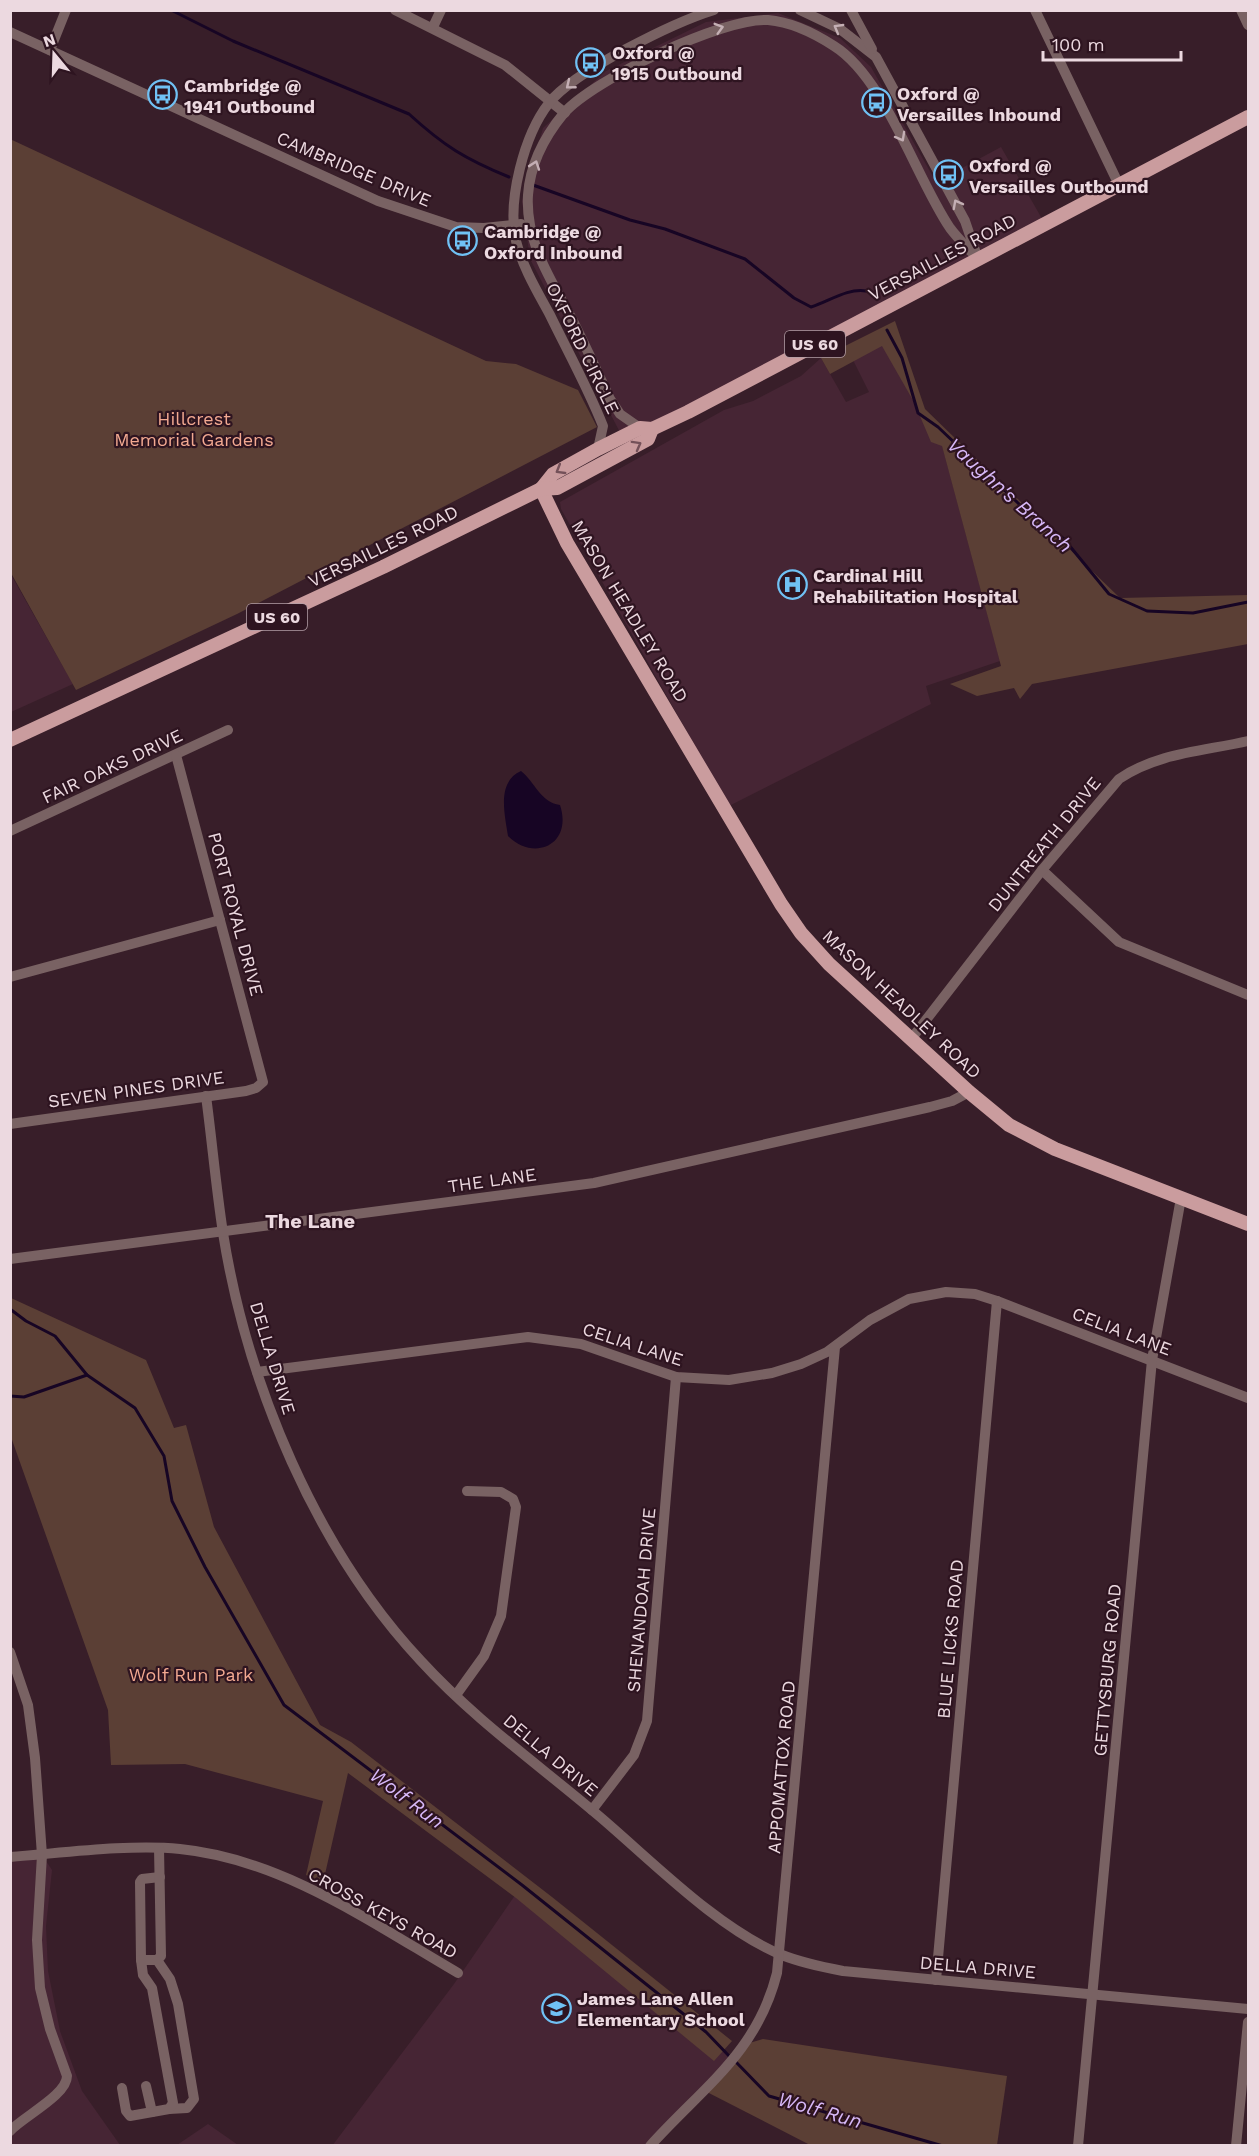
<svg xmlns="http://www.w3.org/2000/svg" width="1259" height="2156" font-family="'Work Sans',sans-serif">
<rect width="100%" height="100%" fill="#381e29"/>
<g fill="#462534">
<path d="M778,13L840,38L871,67L936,182L1001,147L1045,224L626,444L530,259L522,201L543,128L606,71L706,22Z"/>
<path d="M886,342L942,445L1000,661L926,686L931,704L729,806L561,509L560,502L724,410L753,401L801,376L821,358L846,402L869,392L853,360Z"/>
<path d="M10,573L73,684L11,712H10Z"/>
<path d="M42,1855L52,1870L46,1926L48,1971L60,2031L82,2091L120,2145L11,2146V1857Z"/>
<path d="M522,1885L706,2032L733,2060L651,2145L332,2146L454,1984Z"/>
<path d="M208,2124L238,2145H177Z"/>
</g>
<g fill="#5b3f35">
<path d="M10,139L486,361L516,364L578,390L597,427L237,614L76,690L11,573Z"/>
<path d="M895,321L925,409L1120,598L1248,595V644L1032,684L1020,699L1014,688L977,696L950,684L1001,666L942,446L931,442L914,402L882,346L830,374L821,358Z"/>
<path d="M11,1298L146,1360L174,1428L186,1425L214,1527L320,1725L351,1742L552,1897L732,2041L714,2061L516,1898L348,1773L323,1883L306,1875L323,1801L185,1764L111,1765L108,1710L11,1437Z"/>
<path d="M763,2039L1007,2076L997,2145H810L703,2090L746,2044Z"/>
</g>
<path fill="#170524" d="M521,771C535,782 540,802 560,805C573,845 534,862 508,836C505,815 496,782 521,771Z"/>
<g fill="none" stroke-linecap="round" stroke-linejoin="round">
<g stroke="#170524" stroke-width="3">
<path d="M171,10L233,41L409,114C444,146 465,159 509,177"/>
<path d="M533,185L630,220L665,229L745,259L794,298L811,307C830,301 847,288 866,291"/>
<path d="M887,330L902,358L918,413L938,427L1019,504L1064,539L1109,594L1147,611L1193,613L1248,602"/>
<path d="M10,1309L26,1321L55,1336L87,1375L135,1408L164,1456L172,1501L205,1567L284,1705L522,1885L706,2032L730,2057"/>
<path d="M10,1396L24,1397L87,1375"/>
<path d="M735,2061L769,2096L943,2146"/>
</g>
<g stroke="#796263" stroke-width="10">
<path d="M395,10L505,65L565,113"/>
<path d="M800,10L840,29L876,57L965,221L977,256"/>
<path d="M851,10L872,49"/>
<path d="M1035,10L1119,185"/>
<path d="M1241,10L1248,25"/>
<path d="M433,27L441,10"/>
<path d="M10,32L378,201L456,227L484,228L521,224"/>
<path d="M50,50L66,10"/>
<path d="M640,428L620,414L610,399C598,373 586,347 573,321C552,281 525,243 528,195C530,165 545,136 564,113C593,80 723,17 768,20C792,22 814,33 834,46C885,78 916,178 950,228C958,239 969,249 978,259"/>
<path d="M598,449L603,426C588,388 568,352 550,315C537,291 523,268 516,241C507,201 524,135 549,103C574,71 675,22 714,10"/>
<path d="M10,831L228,730"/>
<path d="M1042,870L1119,942L1248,995"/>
<path d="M10,977L220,920"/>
<path d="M912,1038L1042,870L1119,779C1156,753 1205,751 1248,741"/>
<path d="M206,1096C212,1141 216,1187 223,1233C247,1384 316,1549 421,1661C474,1719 539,1765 599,1816C652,1861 718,1929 782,1955C802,1963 822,1967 843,1971L1248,2009"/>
<path d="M10,1124L246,1091L256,1088L263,1082L176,755"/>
<path d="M10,1259L594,1183L930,1107L952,1101L969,1092"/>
<path d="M257,1372L528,1337L581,1344L676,1377L729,1380L772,1373L801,1364L827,1352L870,1320L909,1299L946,1292L975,1294L997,1301L1248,1398"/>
<path d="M10,1652L28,1705L35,1758L42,1855L37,1940L40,1988L50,2029L67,2076C67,2095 24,2116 10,2131"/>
<path d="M456,1695L484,1656L501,1616L516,1507L513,1499L501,1492L467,1491"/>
<path d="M592,1810L634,1755L647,1721L676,1377"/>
<path d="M10,1857C63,1853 128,1844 180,1849C282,1859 372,1923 458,1973"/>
<path d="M141,1960L140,1882L142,1879L160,1877"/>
<path d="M157,1960L170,1979L178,2004L194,2099L187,2108L169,2109"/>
<path d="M936,1980L997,1301"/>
<path d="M146,2086L152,2112"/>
<path d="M122,2088L126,2111L130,2116L169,2109L173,2103L152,1988L143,1975L141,1960H157L161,1956L159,1848"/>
<path d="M650,2146C702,2088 757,2053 777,1973L835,1347"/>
<path d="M1078,2146L1152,1360L1181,1198"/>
<path d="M1236,2146L1248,2022"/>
</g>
<g stroke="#ca9c9e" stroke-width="14">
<path d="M541,489L567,543L781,904L801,933L829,964L969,1092L1009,1125L1055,1149L1248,1224"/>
<path d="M541,489L553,474L598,449L640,428L652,429L688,412L1248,117"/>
<path d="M10,740L383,567L541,489L557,488L648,439L652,429"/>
</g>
</g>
<defs><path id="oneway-chevron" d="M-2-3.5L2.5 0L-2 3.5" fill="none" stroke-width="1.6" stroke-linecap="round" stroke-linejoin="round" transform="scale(1.5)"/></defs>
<g stroke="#c4afb4">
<use href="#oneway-chevron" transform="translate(719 28) rotate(-16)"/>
<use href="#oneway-chevron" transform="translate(838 28) rotate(-150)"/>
<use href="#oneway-chevron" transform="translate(570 85) rotate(141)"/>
<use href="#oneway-chevron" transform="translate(901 137) rotate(61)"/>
<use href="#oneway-chevron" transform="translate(535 165) rotate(-71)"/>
<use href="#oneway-chevron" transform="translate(957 204) rotate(-118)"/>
</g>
<g stroke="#745159">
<use href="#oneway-chevron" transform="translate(637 445) rotate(-29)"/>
<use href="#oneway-chevron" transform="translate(560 470) rotate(149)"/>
</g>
<defs>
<symbol id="bus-ring" viewBox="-11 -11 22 22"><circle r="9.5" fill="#2e1420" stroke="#70c1f4" stroke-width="1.5"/><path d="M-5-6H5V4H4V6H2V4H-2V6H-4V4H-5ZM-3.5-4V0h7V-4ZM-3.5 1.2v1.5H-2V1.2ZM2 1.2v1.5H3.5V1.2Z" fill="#70c1f4"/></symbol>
<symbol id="hospital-ring" viewBox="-11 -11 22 22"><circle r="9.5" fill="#2e1420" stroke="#70c1f4" stroke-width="1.5"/><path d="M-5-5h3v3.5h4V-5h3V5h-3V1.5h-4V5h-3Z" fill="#70c1f4"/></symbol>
<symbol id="school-ring" viewBox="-11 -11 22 22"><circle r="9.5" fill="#2e1420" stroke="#70c1f4" stroke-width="1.5"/><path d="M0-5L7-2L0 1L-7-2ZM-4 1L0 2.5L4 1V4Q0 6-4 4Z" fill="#70c1f4"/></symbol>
</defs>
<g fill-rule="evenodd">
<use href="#bus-ring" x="574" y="46" width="33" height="33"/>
<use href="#bus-ring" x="146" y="78" width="33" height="33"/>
<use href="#bus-ring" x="860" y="86" width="33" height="33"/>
<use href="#bus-ring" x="932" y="158" width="33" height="33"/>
<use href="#bus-ring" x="446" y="224" width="33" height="33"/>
<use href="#hospital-ring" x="776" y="568" width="33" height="33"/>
<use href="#school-ring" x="540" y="1992" width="33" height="33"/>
</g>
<g text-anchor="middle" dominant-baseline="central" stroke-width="4.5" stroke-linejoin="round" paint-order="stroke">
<g fill="#2e1420" stroke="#b39ea6" stroke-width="1.5">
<rect x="785" y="331" width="60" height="26" rx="4.5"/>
<rect x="247" y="604" width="60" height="26" rx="4.5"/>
</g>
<g font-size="16" font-weight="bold" fill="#ecd9e0">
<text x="815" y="344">US 60</text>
<text x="277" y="617">US 60</text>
</g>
<g font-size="18" font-weight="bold" fill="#ecd9e0" stroke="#2e1420" text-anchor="start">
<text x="612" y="52">Oxford @<tspan x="612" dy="21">1915 Outbound</tspan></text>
<text x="184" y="85">Cambridge @<tspan x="184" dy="21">1941 Outbound</tspan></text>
<text x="897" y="93">Oxford @<tspan x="897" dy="21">Versailles Inbound</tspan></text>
<text x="969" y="165">Oxford @<tspan x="969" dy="21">Versailles Outbound</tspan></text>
<text x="484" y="231">Cambridge @<tspan x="484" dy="21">Oxford Inbound</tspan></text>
<text x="813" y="575">Cardinal Hill<tspan x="813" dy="21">Rehabilitation Hospital</tspan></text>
<text x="577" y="1998">James Lane Allen<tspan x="577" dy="21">Elementary School</tspan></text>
</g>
<g font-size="18" fill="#ecd9e0" stroke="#2e1420">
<text transform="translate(354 169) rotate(23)">CAMBRIDGE DRIVE</text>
<text transform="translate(942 257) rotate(-28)">VERSAILLES ROAD</text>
<text transform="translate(583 348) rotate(64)">OXFORD CIRCLE</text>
<text transform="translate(383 546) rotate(-26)">VERSAILLES ROAD</text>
<text transform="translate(630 611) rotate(59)">MASON HEADLEY ROAD</text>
<text transform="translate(112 766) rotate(-25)">FAIR OAKS DRIVE</text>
<text transform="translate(1044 844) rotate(-51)">DUNTREATH DRIVE</text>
<text transform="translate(236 914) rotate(75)">PORT ROYAL DRIVE</text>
<text transform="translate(902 1004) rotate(43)">MASON HEADLEY ROAD</text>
<text transform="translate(136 1089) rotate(-8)">SEVEN PINES DRIVE</text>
<text transform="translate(492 1180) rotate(-8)">THE LANE</text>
<text transform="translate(1122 1331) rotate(21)">CELIA LANE</text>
<text transform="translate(633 1344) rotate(18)">CELIA LANE</text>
<text transform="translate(273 1358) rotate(73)">DELLA DRIVE</text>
<text transform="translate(641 1600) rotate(-85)">SHENANDOAH DRIVE</text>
<text transform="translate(950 1639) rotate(-85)">BLUE LICKS ROAD</text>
<text transform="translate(1107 1670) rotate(-85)">GETTYSBURG ROAD</text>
<text transform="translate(551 1755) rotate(40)">DELLA DRIVE</text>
<text transform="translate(781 1767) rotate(-85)">APPOMATTOX ROAD</text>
<text transform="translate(383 1913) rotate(29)">CROSS KEYS ROAD</text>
<text transform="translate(978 1967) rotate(5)">DELLA DRIVE</text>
</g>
<g font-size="18" fill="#f3a991" stroke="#2e1420">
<text x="194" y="418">Hillcrest<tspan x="194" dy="21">Memorial Gardens</tspan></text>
<text x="191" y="1674">Wolf Run Park</text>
</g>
<g font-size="20" font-style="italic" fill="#d6b7f7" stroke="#2e1420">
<text transform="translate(1010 495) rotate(42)">Vaughn's Branch</text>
<text transform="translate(407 1798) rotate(37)">Wolf Run</text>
<text transform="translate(820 2110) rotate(16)">Wolf Run</text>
</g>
<g font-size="20" font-weight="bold" fill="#ecd9e0" stroke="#2e1420">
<text x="310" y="1221">The Lane</text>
</g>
</g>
<rect width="1259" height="2156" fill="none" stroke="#ecd9e0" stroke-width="24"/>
<g transform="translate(54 54) rotate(341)" stroke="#2e1420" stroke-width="4.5" paint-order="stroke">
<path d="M0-4.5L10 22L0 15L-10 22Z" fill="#ecd9e0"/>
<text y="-9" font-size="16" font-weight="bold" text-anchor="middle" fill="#ecd9e0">N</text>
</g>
<path d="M1043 51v9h138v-9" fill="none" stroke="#ecd9e0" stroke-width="3"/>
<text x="1052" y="51" font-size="18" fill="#ecd9e0" stroke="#2e1420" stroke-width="4.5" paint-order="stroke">100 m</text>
</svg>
